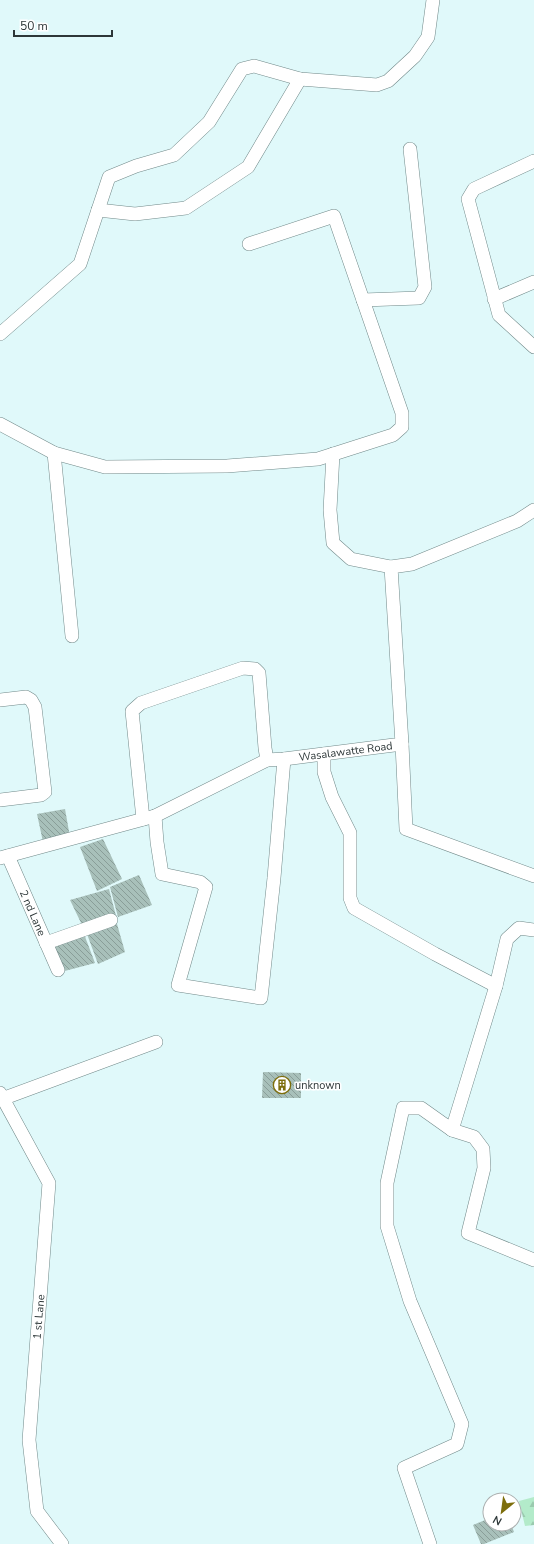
<svg xmlns="http://www.w3.org/2000/svg" width="534" height="1544" font-family="'Nunito Sans',sans-serif">
<defs>
<pattern id="forest-firs" width="22" height="20" patternUnits="userSpaceOnUse"><rect width="22" height="20" fill="#b3ebca"/><path d="M5 1l3.5 6h-7zM16 11l3.5 6h-7z" fill="#9acaae"/></pattern>
<pattern id="building-back-hatch" width="6" height="6" patternUnits="userSpaceOnUse"><rect width="6" height="6" fill="#a8c0ba"/><path d="M-1 5l2 2M0 0l6 6M5-1l2 2" fill="none" stroke="#899d98"/></pattern>
</defs>
<rect width="100%" height="100%" fill="#e0f9fa"/>
<path fill="url(#forest-firs)" d="M534,1497V1525L525,1526L519,1501Z"/>
<g fill="url(#building-back-hatch)">
<path d="M65,809L70,837L43,842L37,814Z"/>
<path d="M103,839L122,879L97,891L80,847Z"/>
<path d="M139,875L152,905L118,917L110,887Z"/>
<path d="M109,889L116,916L83,927L70,900Z"/>
<path d="M117,924L125,952L98,964L87,934Z"/>
<path d="M84,934L95,963L61,972L52,945Z"/>
<path d="M263,1072L301,1073V1098H262Z"/>
<path d="M490,1518V1524H511L514,1532L484,1544H481L473,1525Z"/>
</g>
<g fill="none" stroke-linecap="round" stroke-linejoin="round">
<defs>
<g id="minor">
<path d="M534,161L474,189L468,199L499,315L534,347"/>
<path d="M98,210L135,214L186,208L248,167L300,79"/>
<path d="M494,299L534,282"/>
<path d="M363,300L419,298L425,287L410,149"/>
<path d="M0,334L80,264L109,177L136,166L174,155L209,122L242,69L254,66L300,79L377,85L388,81L415,56L428,37L433,0"/>
<path d="M0,424L54,453L105,467L227,466L318,459L393,435L402,427V413L334,216L249,244"/>
<path d="M54,453L72,636"/>
<path d="M333,454L330,510L333,543L351,559L391,567"/>
<path d="M0,700L26,697L31,700L35,707L45,792L41,795L0,800"/>
<path d="M402,744L406,829L534,876"/>
<path d="M324,754V772L332,797L350,833V898L354,908L435,954L496,986"/>
<path d="M155,816L157,842L162,874L200,882L206,887L178,985L261,998L274,878L284,759"/>
<path d="M143,819L132,711L141,703L243,668L255,669L259,673L265,748L267,760"/>
<path id="s1" d="M8,856L58,970"/>
<path id="s2" d="M0,858L155,816L267,760L284,759L402,744L391,567L412,564L517,521L534,510"/>
<path d="M46,943L111,920"/>
<path d="M0,1093L49,1183L29,1440L37,1511L62,1544"/>
<path d="M2,1099L156,1042"/>
<path d="M452,1130L474,1137L483,1149L484,1168L468,1233L534,1260"/>
<path d="M430,1544L404,1468L457,1444L462,1424L410,1301L387,1226V1183L403,1108H421L452,1130L496,986L507,939L519,928L534,930"/>
</g>
</defs>
<use href="#minor" stroke="#718989" stroke-width="14"/>
<use href="#minor" stroke="#fff" stroke-width="13"/>
</g>
<defs>
<symbol id="building-ring" viewBox="-11 -11 22 22"><circle r="9.5" fill="#fff" stroke="#7d6e0c" stroke-width="1.5"/><path d="M-4-6H4V6H1V3H-1V6H-4ZM-2.5-4.3h1.7v1.8h-1.7ZM.8-4.3h1.7v1.8H.8ZM-2.5-1h1.7V.8h-1.7ZM.8-1h1.7V.8H.8Z" fill="#7d6e0c"/></symbol>
</defs>
<g fill-rule="evenodd">
<use href="#building-ring" x="272" y="1075" width="20" height="20"/>
</g>
<g text-anchor="middle" dominant-baseline="central" stroke-width="3" stroke-linejoin="round" paint-order="stroke">
<g font-size="11" fill="#2d3738" stroke="#fff">
<text stroke="none"><textPath href="#s2" startOffset="365">Wasalawatte Road</textPath></text>
<text stroke="none"><textPath href="#s1" startOffset="62">2 nd Lane</textPath></text>
<text transform="translate(39 1317) rotate(-85)">1 st Lane</text>
</g>
<g font-size="11" fill="#2d3738" stroke="#fff" text-anchor="start">
<text x="295" y="1085">unknown</text>
</g>
</g>
<g transform="translate(502 1512) rotate(209)"><circle r="19" fill="#ffffff" stroke="#abafaf"/>
<path d="M0-3L7 15L0 10L-7 15Z" fill="#7d6e0c"/>
<text y="-6" font-size="11" font-weight="bold" text-anchor="middle" fill="#2d3738">N</text>
</g>
<path d="M14 30v6h98v-6" fill="none" stroke="#2d3738" stroke-width="2"/>
<text x="20" y="30" font-size="12" fill="#2d3738" stroke="#ffffff" stroke-width="3" paint-order="stroke">50 m</text>
</svg>
